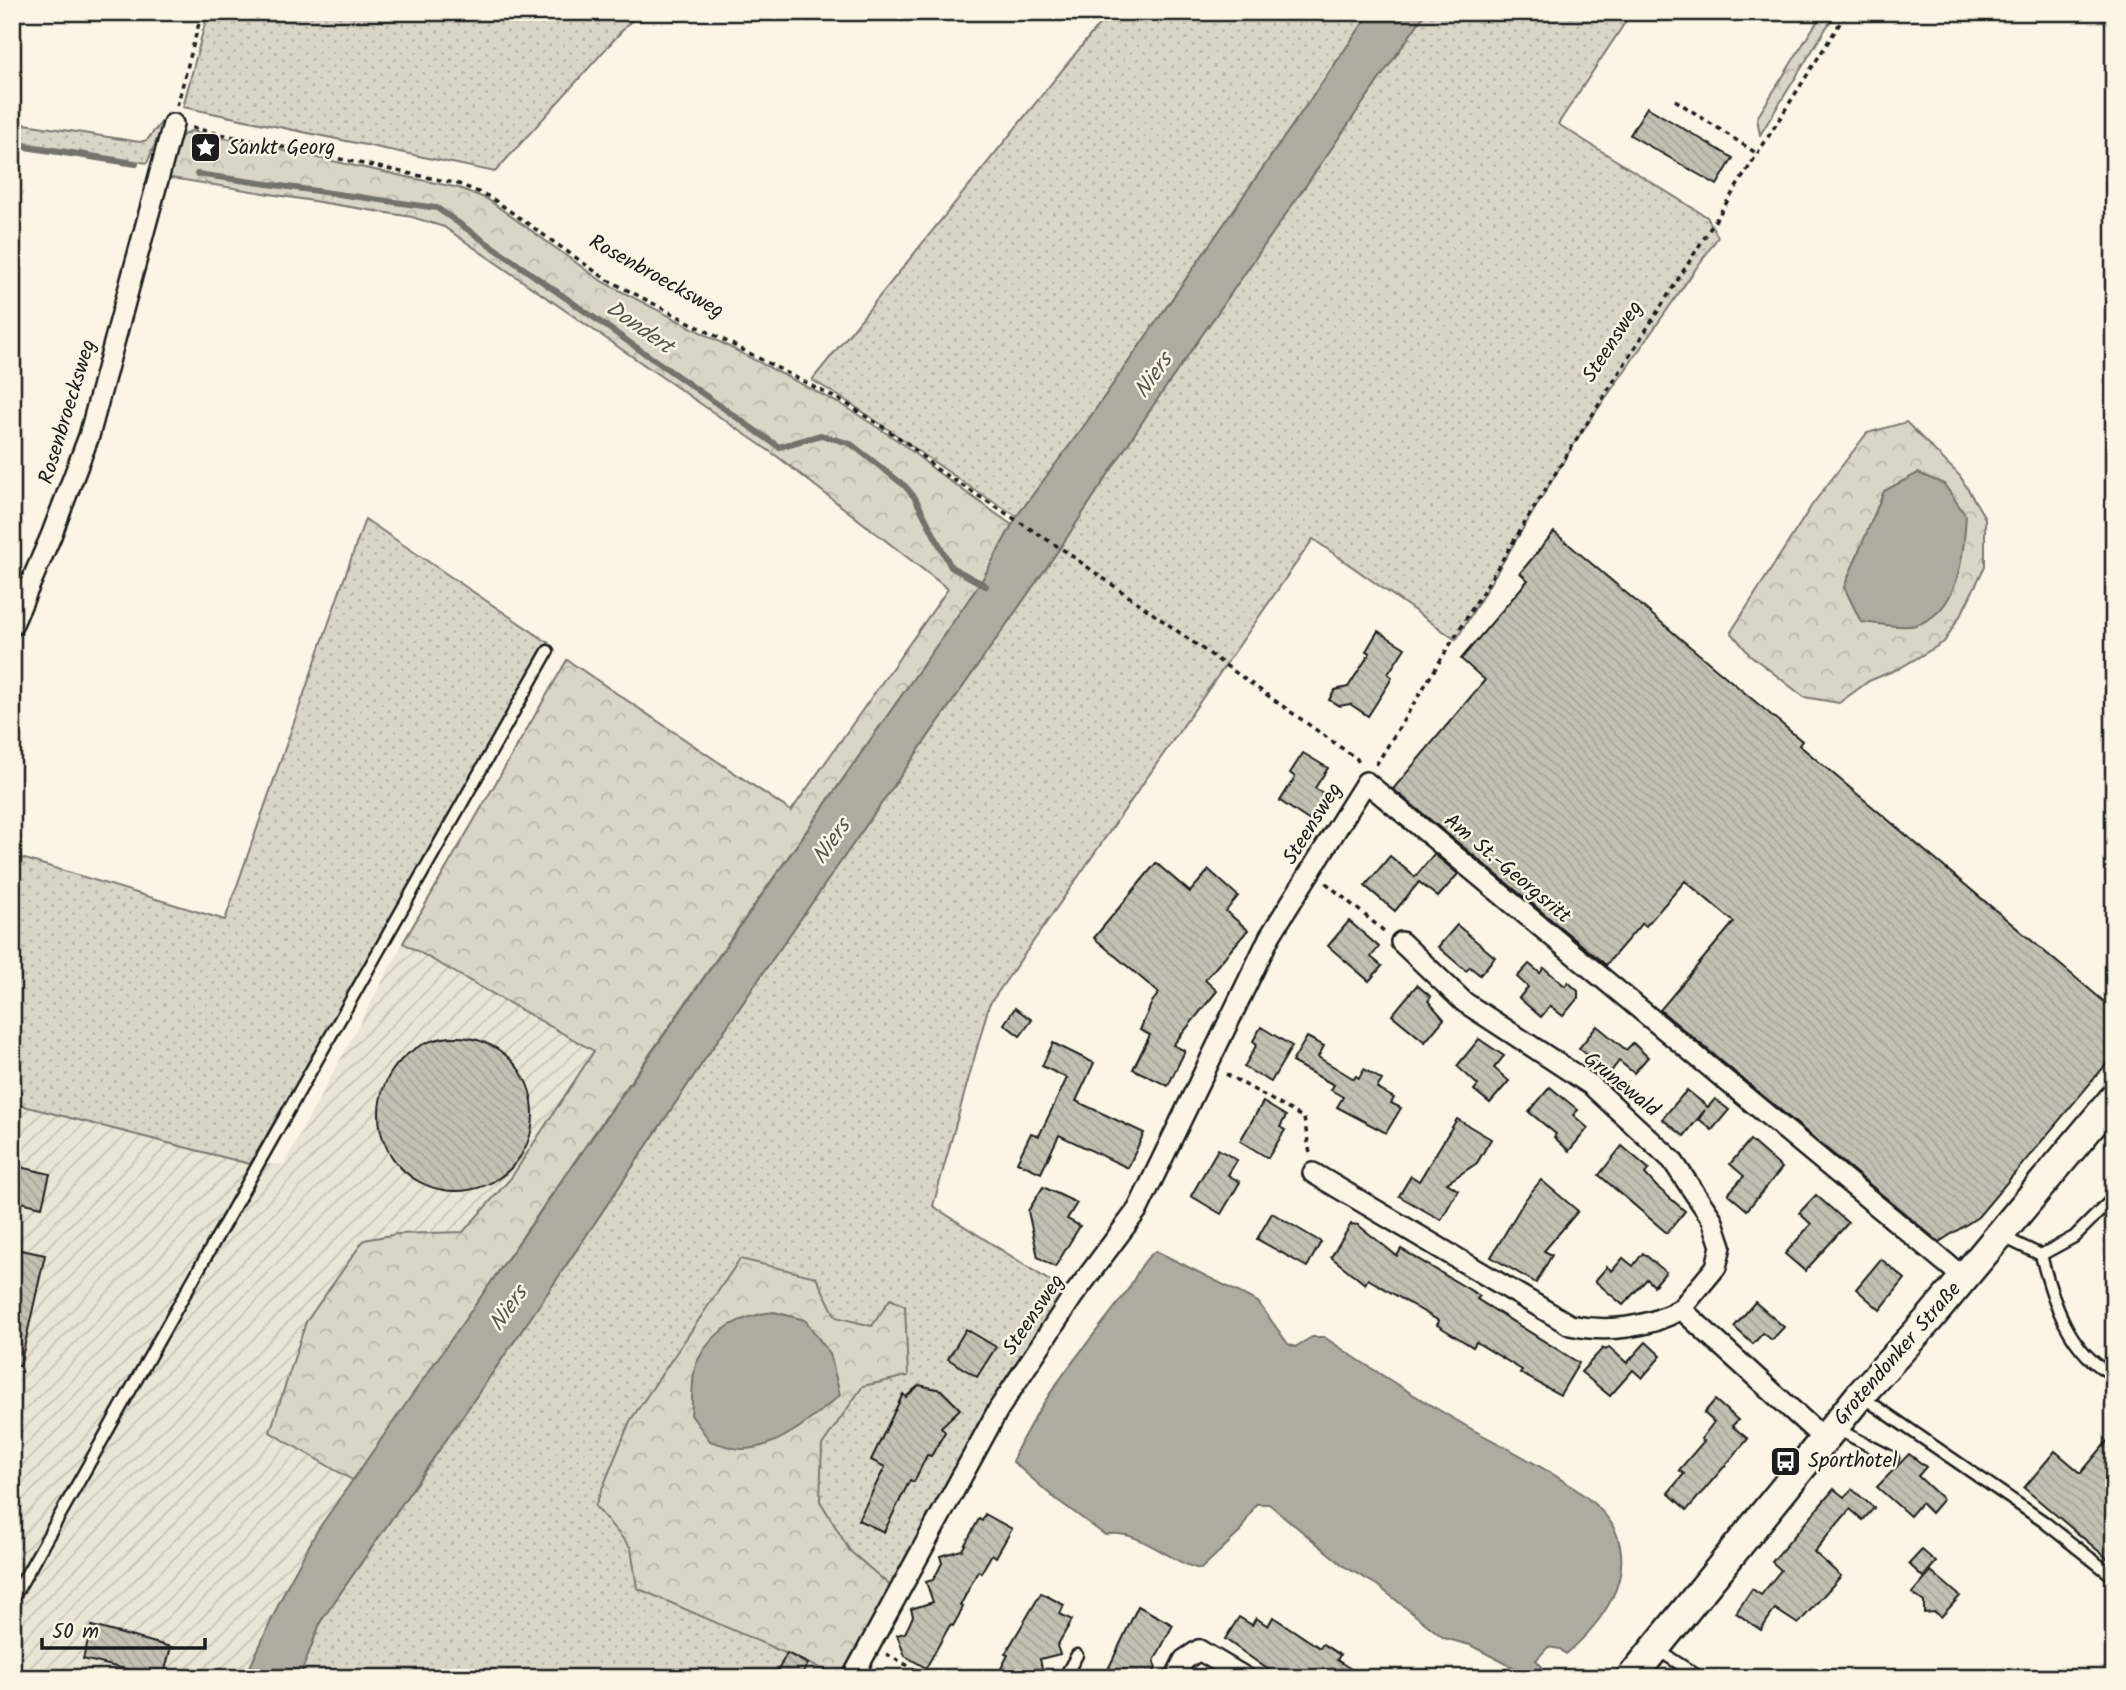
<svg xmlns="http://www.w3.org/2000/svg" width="2126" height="1690" font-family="Kalam,sans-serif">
<defs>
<pattern id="industrial-furrows" width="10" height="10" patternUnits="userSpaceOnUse" patternTransform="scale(1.75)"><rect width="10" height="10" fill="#ebe5d6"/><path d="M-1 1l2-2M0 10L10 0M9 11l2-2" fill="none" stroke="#c9c4b7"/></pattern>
<pattern id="grass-dots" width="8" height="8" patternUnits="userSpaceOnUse" patternTransform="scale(1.75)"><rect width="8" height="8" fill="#dbd5c8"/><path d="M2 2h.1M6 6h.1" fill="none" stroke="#bbb6ab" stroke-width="1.8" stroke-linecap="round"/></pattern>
<pattern id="forest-crowns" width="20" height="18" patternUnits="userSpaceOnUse" patternTransform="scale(1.75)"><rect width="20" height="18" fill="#dbd5c8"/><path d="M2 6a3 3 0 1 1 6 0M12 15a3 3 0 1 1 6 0" fill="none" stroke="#bbb6ab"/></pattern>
<pattern id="building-back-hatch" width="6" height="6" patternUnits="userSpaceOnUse" patternTransform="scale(1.75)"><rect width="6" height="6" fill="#c4c0b3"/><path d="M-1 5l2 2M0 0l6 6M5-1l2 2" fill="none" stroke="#a8a499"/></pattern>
</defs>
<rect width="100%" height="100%" fill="#fcf5e5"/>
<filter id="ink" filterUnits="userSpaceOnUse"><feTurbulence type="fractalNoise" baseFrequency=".0143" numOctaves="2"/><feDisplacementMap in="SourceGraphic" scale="14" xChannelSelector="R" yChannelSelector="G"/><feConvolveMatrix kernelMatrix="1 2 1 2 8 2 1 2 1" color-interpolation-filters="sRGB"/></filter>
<g filter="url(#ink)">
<path fill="url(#industrial-furrows)" d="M403,943L594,1051L511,1178L463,1232L397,1234L271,1432L354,1481L317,1531L287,1586L245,1678H12V1103L250,1164H284Z"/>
<g fill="url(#grass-dots)" stroke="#7c7872" stroke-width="2">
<path d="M208,12H639L495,172L183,107Z"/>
<path d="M1109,12H1371L1084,426L1017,516C945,475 884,421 812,380Z"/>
<path d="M1426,12H1632L1558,124L1707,217L1718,237L1577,439L1456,640L1313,539L989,1005L933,1206L1073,1296L852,1678H299L321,1621L540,1304L767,967L1062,545L1152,407Z"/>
<path d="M168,114L147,163L12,141V122L140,142L147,140Z"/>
<path d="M365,519L549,643L250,1164L12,1103V855L225,920Z"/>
</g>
<g fill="url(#forest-crowns)" stroke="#7c7872" stroke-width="2">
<path d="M1823,12H1836L1760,135L1757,118Z"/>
<path d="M191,131L459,188L487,199L603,282L846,407L903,444L936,471L1012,525L981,582L565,1175L354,1481L270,1432L306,1322L364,1240L397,1234L463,1232L511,1178L594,1051L403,943L567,660L791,811L948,589L778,457L444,227L412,217L165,177C171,158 171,138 191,131Z"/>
<path d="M1906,422L1960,476L1985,518V566L1963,611L1944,642L1900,668L1869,681L1839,703L1804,697L1749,654L1731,632L1812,505L1867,433Z"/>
<path d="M740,1259L816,1277L836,1317L872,1326L890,1299L905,1306L908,1376L863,1386L822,1445L820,1501L850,1551L894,1589L842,1678L637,1588L631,1548L595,1506L630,1421Z"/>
</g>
<g fill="#b0aba1" stroke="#75726c" stroke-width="2">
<path d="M1371,12H1426L1152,407L1062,545L767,967L540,1304L321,1621L299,1678H245L287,1586L317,1531L981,582L1017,516L1084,426Z"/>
<path d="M1918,473L1944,484L1966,516C1963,553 1961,611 1916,625C1902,629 1877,623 1861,622L1844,587L1884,491Z"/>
<path d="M1156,1251L1258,1302L1288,1344L1295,1347L1312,1337H1324C1371,1369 1419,1399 1468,1427C1506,1449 1597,1490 1615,1530C1636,1579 1601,1624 1566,1654L1560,1649L1548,1647L1536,1660L1544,1669L1522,1672L1470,1645L1444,1638L1377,1585L1345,1567L1269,1504H1256L1239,1533L1201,1569C1169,1563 1138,1527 1105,1535L1052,1496L1013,1462L1015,1454C1043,1394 1086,1346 1125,1294C1136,1279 1140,1261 1156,1251Z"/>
<path d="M774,1312L805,1320L830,1354L840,1395C816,1416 776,1450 742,1449C732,1449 720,1444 710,1441L691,1415C693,1399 691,1374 698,1360C714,1328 741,1316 774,1312Z"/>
</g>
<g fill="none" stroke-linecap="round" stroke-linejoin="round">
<g stroke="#75726c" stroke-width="6">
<path d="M12,145L136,164"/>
<path d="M197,174L437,208L779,447L821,435L851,444L905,486L915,498L951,567L986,586"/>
</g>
</g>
<g fill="url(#building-back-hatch)" stroke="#1c1c1c" stroke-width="2">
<path d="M1647,107L1733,158L1717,185L1630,135Z"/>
<path d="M1554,532L1802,741L1799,745L2114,1010V1055L1978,1217L1939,1242L1660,1010L1734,922L1685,881L1646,926L1642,923L1606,965L1393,789L1485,680L1461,659L1528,580L1520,573Z"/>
<path d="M1378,631L1405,648L1388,674L1392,677L1389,683L1368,716L1350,704L1339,706L1329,700L1335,690L1348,687L1370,653L1366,651Z"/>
<path d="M1303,753L1328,768L1315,788L1326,795L1310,821L1280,801L1295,777L1290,773Z"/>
<path d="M1434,854L1458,874L1438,897L1419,882L1395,911L1365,886L1390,856L1415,877Z"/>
<path d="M1156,863L1190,892L1209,870L1238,896L1226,911L1248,930L1205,980L1217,991L1173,1045L1185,1051L1168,1086L1133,1069L1150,1035L1140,1030L1152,1002L1159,993L1094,938Z"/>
<path d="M1349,921L1379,947L1371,957L1382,966L1369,981L1328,946Z"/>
<path d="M1457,925L1495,957L1480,975L1470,967L1466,971L1438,947Z"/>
<path d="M1529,964L1540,973L1544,968L1565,986L1568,982L1578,991V998L1563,1016L1550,1006L1541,1017L1519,998L1528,987L1517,977Z"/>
<path d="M1417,985L1431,997L1428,1001L1444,1019L1425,1042L1392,1015Z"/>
<path d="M1015,1008L1032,1020L1020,1036L1004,1024Z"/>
<path d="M1597,1026L1626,1050L1633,1043L1648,1057L1634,1073L1619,1061L1610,1073L1579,1048Z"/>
<path d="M1261,1027L1292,1046L1271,1082L1244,1067L1257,1044L1253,1041Z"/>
<path d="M1307,1037L1324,1046L1318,1057L1354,1079L1356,1076L1359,1078L1364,1069L1382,1080L1377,1088L1394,1098L1391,1103L1401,1108L1386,1133L1337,1107L1343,1097L1331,1090L1334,1085L1292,1062Z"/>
<circle cx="456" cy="1114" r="77"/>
<path d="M1479,1039L1504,1056L1494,1068L1509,1081L1490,1103L1474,1090L1478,1085L1457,1066Z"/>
<path d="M1053,1043L1094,1063L1076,1101L1144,1133L1128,1168L1059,1135L1041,1173L1017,1162L1031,1133L1039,1136L1067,1078L1042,1066Z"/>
<path d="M1550,1087L1578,1110L1573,1115L1588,1128L1569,1151L1554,1137L1556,1134L1529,1112Z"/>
<path d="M1687,1090L1708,1107L1715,1099L1729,1110L1712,1130L1699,1119L1705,1110L1684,1136L1662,1119Z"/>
<path d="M1263,1102L1286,1116L1280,1127L1285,1130L1268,1158L1240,1141Z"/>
<path d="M1457,1119L1491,1139L1477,1163L1447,1183L1458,1190L1441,1220L1399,1196L1411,1176L1419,1181Z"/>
<path d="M1750,1140L1782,1168L1747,1210L1728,1194L1744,1176L1730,1164Z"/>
<path d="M1622,1146L1649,1169L1645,1174L1656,1186L1685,1211L1667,1233L1599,1175Z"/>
<path d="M1218,1149L1237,1160L1228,1175L1240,1182L1221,1214L1191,1196Z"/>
<path d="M12,1165L50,1174L42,1207L12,1200Z"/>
<path d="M1541,1180L1578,1211L1544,1251L1552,1255L1536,1283L1491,1257L1525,1200Z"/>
<path d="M1043,1187L1077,1203L1067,1219L1080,1226L1055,1267L1038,1257L1028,1211Z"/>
<path d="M1816,1195L1848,1223L1805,1271L1785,1254L1811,1224L1799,1213Z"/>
<path d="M1272,1213L1321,1242L1307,1267L1257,1239Z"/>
<path d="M1351,1224L1358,1225L1397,1256L1401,1249L1480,1296L1477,1299L1579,1363L1560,1395L1520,1373L1522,1370L1476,1342L1473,1347L1437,1325L1439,1321L1368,1279L1365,1284L1331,1257Z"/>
<path d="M12,1248L45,1255L20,1366H12Z"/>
<path d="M1643,1253L1666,1272L1654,1286L1647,1279L1623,1305L1595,1281L1607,1267L1612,1271L1623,1258L1633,1266Z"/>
<path d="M1881,1259L1905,1279L1880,1310L1856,1289Z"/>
<path d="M1755,1302L1784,1327L1772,1340L1763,1333L1753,1344L1734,1327Z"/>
<path d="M966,1329L996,1347L977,1377L948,1359Z"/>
<path d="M1646,1342L1661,1356L1642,1378L1633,1370L1610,1396L1581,1372L1603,1348L1606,1350L1609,1347L1627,1363Z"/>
<path d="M919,1385L941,1390L960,1409L941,1427L945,1432L931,1456L927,1455L914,1482L910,1480L884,1532L858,1520L885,1467L871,1460L903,1394L906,1397Z"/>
<path d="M1715,1400L1738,1420L1732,1426L1748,1439L1687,1510L1668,1493L1684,1474L1679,1470L1704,1441L1701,1439L1714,1422L1704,1413Z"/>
<path d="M2114,1433V1564L2024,1488L2055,1451L2081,1473Z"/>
<path d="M1909,1454L1926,1467L1918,1476L1943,1499L1931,1513L1921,1503L1910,1516L1877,1487Z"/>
<path d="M1834,1489L1844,1497L1852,1489L1874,1508L1863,1520L1850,1509L1814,1552L1841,1576L1798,1624L1775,1609L1761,1630L1736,1613L1752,1589L1761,1595L1781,1570L1772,1562Z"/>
<path d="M985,1514L1012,1529L996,1557L992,1554L981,1573L978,1571L960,1606L963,1607L958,1617L953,1626L950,1625L926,1668L905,1656L897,1635L905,1633L909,1625L913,1616L911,1609L933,1602L926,1582L933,1580L938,1571L942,1563L940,1556L962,1550L979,1519L982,1521Z"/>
<path d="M1922,1550L1936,1562L1923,1577L1909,1564Z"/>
<path d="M1931,1571L1960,1596L1941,1617L1935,1612L1924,1613V1602L1912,1593Z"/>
<path d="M1041,1593L1064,1605L1060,1614L1072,1620L1057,1646L1060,1654L1040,1659L1044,1678H996L1008,1655L1005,1654Z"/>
<path d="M1138,1606L1173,1625L1154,1661L1156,1668L1151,1678H1104Z"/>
<path d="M1239,1617L1252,1625L1256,1618L1268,1626L1273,1617L1320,1648L1323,1644L1340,1655L1337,1660L1365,1678H1280L1225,1639Z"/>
<path d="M92,1626L171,1647L163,1678L83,1659Z"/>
<path d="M787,1653L808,1664L800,1678H774Z"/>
</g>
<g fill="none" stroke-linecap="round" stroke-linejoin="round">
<defs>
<g id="service">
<path d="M2003,1237L2041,1255L2074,1237L2114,1197"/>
<path d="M2041,1255C2052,1299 2069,1354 2114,1375"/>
<path d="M1861,1396L2043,1521L2114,1577"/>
<path d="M1837,1429L1893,1458"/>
<path d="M12,1600L548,651"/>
<path d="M1658,1650L1701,1678"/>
<path d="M1064,1678L1077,1655"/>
</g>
<g id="minor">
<path d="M12,626L51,536L89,436L173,124"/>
<path d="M1401,942L1464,1002L1591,1085L1672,1160L1712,1219L1721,1246L1716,1267L1681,1309L1824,1439"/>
<path d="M1313,1173L1570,1325C1607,1333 1648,1328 1681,1309"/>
<path d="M852,1678L998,1410L1073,1296L1138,1209L1270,936L1366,782L1964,1278"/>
<path d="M1175,1678L1184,1660L1199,1650L1246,1678"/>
</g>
<path id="secondary" d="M1631,1678L1860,1395L1930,1318L2114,1098"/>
</defs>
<use href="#service" stroke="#1c1c1c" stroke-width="15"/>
<use href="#minor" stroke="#1c1c1c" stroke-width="24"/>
<use href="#secondary" stroke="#1c1c1c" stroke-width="33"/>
<g stroke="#1c1c1c" stroke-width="3.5" stroke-dasharray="5 5" stroke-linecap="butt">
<path d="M1675,100L1759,155"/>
<path d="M177,106L202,12"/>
<path d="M192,128L459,184L490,197L606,279L847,404L907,443L938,470L1065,551L1357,759L1359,763"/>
<path d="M1376,765L1555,474L1847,12"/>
<path d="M1326,883L1384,931"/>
<path d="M1226,1074L1304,1118L1310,1154"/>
<path d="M886,1654L931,1678"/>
</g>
<use href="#service" stroke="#fcf5e5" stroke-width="10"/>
<use href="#minor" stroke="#fcf5e5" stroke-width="19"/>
<use href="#secondary" stroke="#fcf5e5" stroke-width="28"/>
</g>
</g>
<defs>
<symbol id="sight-square" viewBox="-11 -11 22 22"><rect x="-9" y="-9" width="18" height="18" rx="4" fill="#1c1c1c" stroke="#fcf5e5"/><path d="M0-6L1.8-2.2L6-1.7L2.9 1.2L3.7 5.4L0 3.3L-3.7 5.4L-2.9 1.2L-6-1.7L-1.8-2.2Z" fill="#fff"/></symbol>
<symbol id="bus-square" viewBox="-11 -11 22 22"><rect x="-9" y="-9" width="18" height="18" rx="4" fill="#1c1c1c" stroke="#fcf5e5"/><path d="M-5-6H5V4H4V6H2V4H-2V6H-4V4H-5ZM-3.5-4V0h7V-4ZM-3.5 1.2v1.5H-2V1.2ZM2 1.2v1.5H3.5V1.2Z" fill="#fff"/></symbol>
</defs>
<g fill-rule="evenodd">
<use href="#sight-square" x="188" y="130" width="35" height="35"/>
<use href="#bus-square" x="1768" y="1444" width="35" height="35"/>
</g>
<g text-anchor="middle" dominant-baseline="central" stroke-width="5" stroke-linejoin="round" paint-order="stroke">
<g font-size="21" fill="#1c1c1c" stroke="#fcf5e5" text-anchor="start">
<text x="228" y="148">Sankt Georg</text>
<text x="1808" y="1461">Sporthotel</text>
</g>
<g font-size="21" fill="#1c1c1c" stroke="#fcf5e5">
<text transform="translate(656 277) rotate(29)">Rosenbroecksweg</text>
<text transform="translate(1613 342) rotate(-57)">Steensweg</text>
<text transform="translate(68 412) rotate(-73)">Rosenbroecksweg</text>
<text transform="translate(1313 824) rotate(-58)">Steensweg</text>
<text transform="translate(1507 869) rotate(40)">Am St.-Georgsritt</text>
<text transform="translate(1621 1085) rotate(39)">Grunewald</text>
<text transform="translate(1034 1315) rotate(-56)">Steensweg</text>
<text transform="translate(1898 1354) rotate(-49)">Grotendonker Straße</text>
</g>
<g font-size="23" font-style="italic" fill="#575551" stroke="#fcf5e5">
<text transform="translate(639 328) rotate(35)">Dondert</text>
<text transform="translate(1154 376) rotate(-55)">Niers</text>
<text transform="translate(832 842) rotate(-55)">Niers</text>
<text transform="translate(509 1309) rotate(-55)">Niers</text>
</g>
</g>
<rect width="2126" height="1690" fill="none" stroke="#fcf5e5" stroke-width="42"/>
<rect x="21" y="21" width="2084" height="1648" fill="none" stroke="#1c1c1c" stroke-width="2.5" filter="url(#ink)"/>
<path d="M42 1638v10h163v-10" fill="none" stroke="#1c1c1c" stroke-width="3.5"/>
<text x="52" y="1638" font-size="21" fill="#1c1c1c" stroke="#fcf5e5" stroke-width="5" paint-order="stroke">50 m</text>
</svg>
